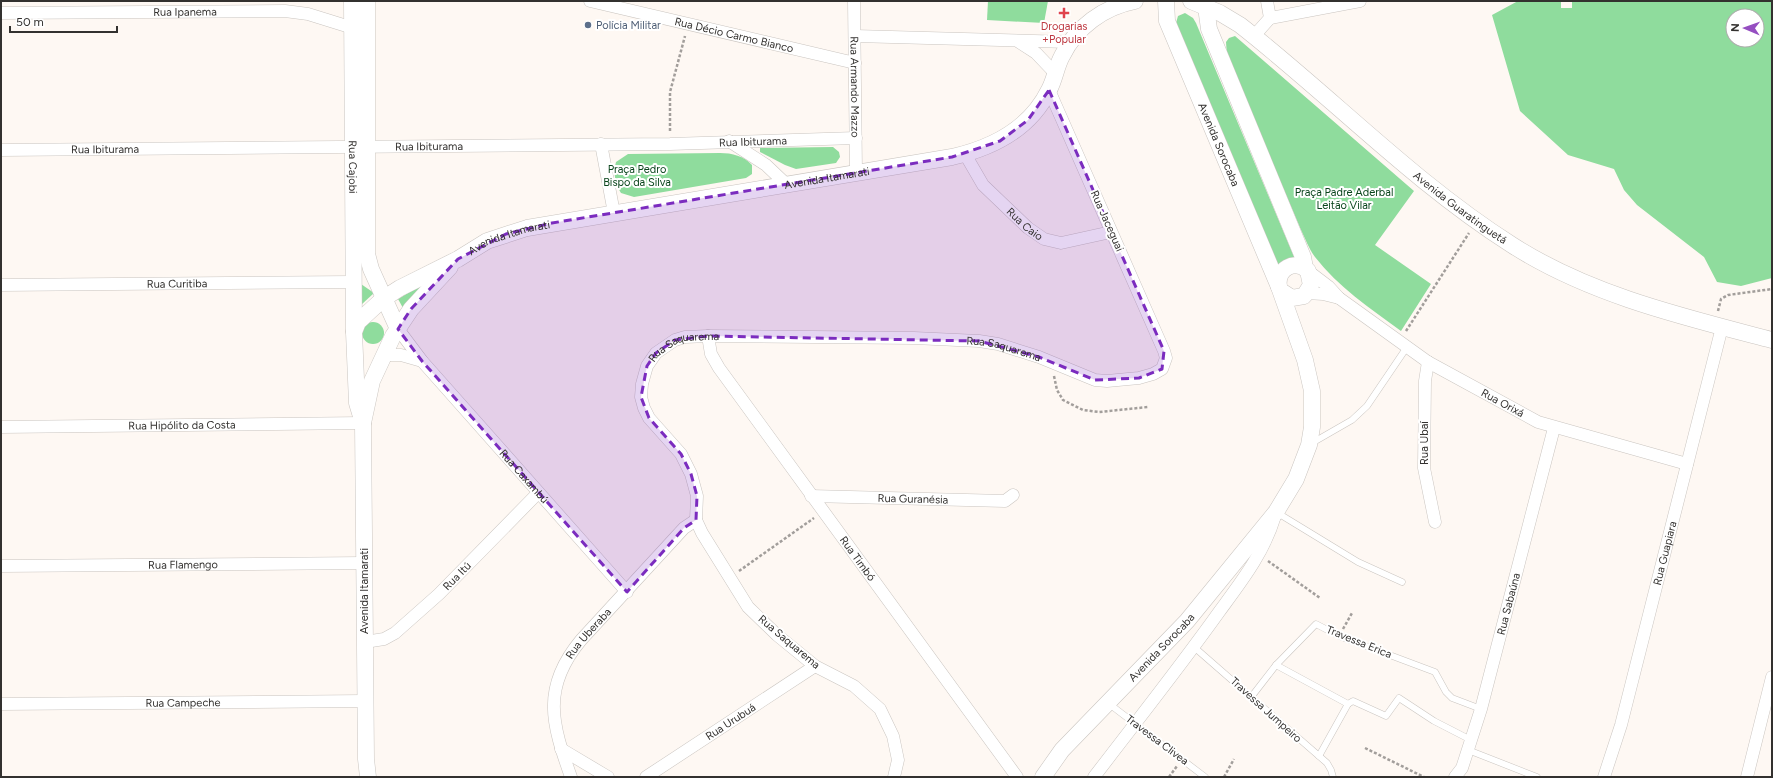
<svg xmlns="http://www.w3.org/2000/svg" width="1773" height="778" font-family="Figtree,sans-serif">
<rect width="100%" height="100%" fill="#fef8f3"/>
<g fill="#8fdc9d" fill-rule="evenodd">
<path d="M988,1H1048L1044,23L987,20Z"/>
<path d="M1518,1H1561V8H1572V1H1772V278L1741,286L1717,282L1704,257L1637,205L1624,190L1614,169L1568,155L1520,111L1492,15ZM1733,16H1757V40H1733Z"/>
<path d="M1185,13L1193,18L1196,23L1295,259L1278,266L1176,23L1178,16Z"/>
<path d="M1235,36L1414,191L1375,245L1431,284L1401,331C1370,308 1338,287 1315,257C1309,249 1305,238 1301,230L1227,56L1226,42L1229,38Z"/>
<path d="M833,147L839,152L840,157L836,163L796,169L785,165L760,152V148Z"/>
<path d="M720,153C732,153 744,156 752,165V174L746,178L634,197L621,193C615,184 613,173 616,162L628,154Z"/>
<path d="M428,281L403,308L398,299Z"/>
<path d="M361,284L374,293L361,305Z"/>
<circle cx="373" cy="333" r="11"/>
</g>
<g fill="none" stroke-linecap="round" stroke-linejoin="round">
<defs>
<g id="lane">
<path d="M1312,443L1352,420L1367,406L1407,347"/>
<path d="M1276,512L1358,562L1402,582"/>
<path d="M1194,647L1327,763L1331,770L1333,777"/>
<path d="M1276,665L1348,704L1353,701L1386,716L1399,698L1434,721L1471,740"/>
<path d="M1252,696L1276,665L1316,624L1339,636L1435,672L1446,692L1452,698L1481,709"/>
<path d="M1108,703L1205,777"/>
<path d="M1468,750L1537,777"/>
<path d="M1319,756L1348,704"/>
</g>
<g id="street">
<path id="s1" d="M590,1L855,63"/>
<path id="s2" d="M854,1L856,172"/>
<path id="s3" d="M1,13L285,11L308,14L353,28H359"/>
<path d="M1270,18L1360,1"/>
<path d="M855,36L1069,42"/>
<path d="M1254,36L1270,18L1267,1"/>
<path d="M1019,42L1036,53L1055,73"/>
<path d="M729,141L766,165L786,184"/>
<path d="M601,144L614,213"/>
<path id="s4" d="M1,150L670,144L856,138"/>
<path id="s5" d="M965,154L983,185L1028,228L1044,239L1061,243L1111,232"/>
<path id="s6" d="M1308,271L1329,287L1339,298L1428,362L1538,422L1687,464"/>
<path id="s7" d="M1,285L353,282"/>
<path d="M1307,293L1323,294L1339,298"/>
<path id="s8" d="M398,329L422,361L627,592"/>
<path id="s9" d="M708,336L711,354L719,368L1017,777"/>
<path d="M384,355H401L422,361"/>
<path d="M1428,362L1425,381L1424,468L1435,522"/>
<path id="s10" d="M1,427L363,423"/>
<path id="s11" d="M811,496L1005,501L1013,495"/>
<path id="s12" d="M1,566L364,563"/>
<path id="s13" d="M365,642L384,639L395,633L439,594L538,493"/>
<path id="s14" d="M1,704L365,701"/>
<path d="M561,749L608,777"/>
<path id="s15" d="M571,777C552,724 541,688 581,640L684,528L696,520"/>
<path id="s16" d="M646,777L815,666"/>
<path id="s17" d="M894,777L898,760L893,736L880,709L854,686L815,666L777,635L748,607L702,533L696,520L697,496L691,474L681,454L649,418L644,408L641,397L642,384L647,366L656,353L675,340L685,337L708,336L914,338L979,341L998,344L1039,357L1095,380L1107,381L1139,378L1153,374L1162,369L1166,358L1164,351L1049,90"/>
<path d="M1094,777C1136,722 1179,668 1219,612C1241,582 1264,553 1275,516"/>
<path id="s18" d="M1455,777L1462,768L1481,709L1554,428"/>
<path id="s19" d="M1604,777L1621,725L1722,327"/>
<path d="M1747,777L1772,677"/>
</g>
<g id="secondary">
<path id="s20" d="M352,1L354,332"/>
<path d="M367,1V254L371,269L398,329"/>
<path id="s21" d="M1166,1L1167,21L1279,287"/>
<path id="s22" d="M1191,1L1220,13L1240,25C1332,97 1413,182 1512,245C1590,295 1684,317 1772,340"/>
<path d="M1206,7L1209,29L1303,257L1305,268"/>
<path id="s23" d="M363,423L357,403L354,332L358,322L383,299L400,288L458,259L487,241L527,228L952,157C992,148 1030,129 1049,90C1055,79 1056,67 1062,56C1076,27 1104,7 1135,1"/>
<path d="M368,777L366,759L363,423L372,381L393,336L411,309L450,267"/>
<path id="s24" d="M1043,777L1062,750L1187,621L1276,512L1296,479L1309,445L1312,427V391L1305,360L1279,287C1276,269 1295,258 1308,271L1311,285L1304,296L1292,298L1281,291"/>
</g>
</defs>
<use href="#lane" stroke="#cac5c0" stroke-width="7"/>
<use href="#street" stroke="#cac5c0" stroke-width="13"/>
<use href="#secondary" stroke="#cac5c0" stroke-width="17"/>
<g stroke="#a29e9b" stroke-width="2.5" stroke-dasharray="3 2" stroke-linecap="butt">
<path d="M670,131V92L685,36"/>
<path d="M1718,311L1721,299L1728,295L1772,289"/>
<path d="M1406,331L1469,233"/>
<path d="M1054,376L1057,390L1063,400L1083,410L1099,412L1148,407"/>
<path d="M1268,561L1320,598"/>
<path d="M739,571L814,518"/>
<path d="M1343,629L1352,613"/>
<path d="M1365,748L1424,777"/>
<path d="M1169,777L1177,766"/>
<path d="M1224,777L1234,759"/>
</g>
<use href="#lane" stroke="#fff" stroke-width="6"/>
<use href="#street" stroke="#fff" stroke-width="12"/>
<use href="#secondary" stroke="#fff" stroke-width="16"/>
</g>
<path fill="#7b2cbf" fill-opacity="0.2" stroke="#7b2cbf" stroke-width="3" stroke-dasharray="8 5" stroke-linejoin="round" d="M1049,90L1164,351L1162,369L1139,378L1095,380L1039,357L979,341L708,336L675,340L656,353L647,366L641,397L649,418L681,454L691,474L697,496L696,520L684,528L627,592L422,361L398,329L411,309L458,259L506,234L552,223L952,157L1000,141L1028,120Z"/>
<path fill="#e0444e" stroke="#fff" stroke-width="1.5" d="M1062 7h4v4h4v4h-4v4h-4v-4h-4v-4h4z"/>
<circle fill="#5c6f8a" stroke="#fff" stroke-width="1.5" cx="588" cy="25" r="4"/>
<g text-anchor="middle" dominant-baseline="central" stroke-width="4" stroke-linejoin="round" paint-order="stroke">
<g font-size="11" fill="#33312f" stroke="#fff">
<text stroke="none"><textPath href="#s3" startOffset="184">Rua Ipanema</textPath></text>
<text stroke="none"><textPath href="#s1" startOffset="148">Rua Décio Carmo Bianco</textPath></text>
<text stroke="none"><textPath href="#s2" startOffset="86">Rua Armando Mazzo</textPath></text>
<text stroke="none"><textPath href="#s4" startOffset="752">Rua Ibiturama</textPath></text>
<text stroke="none"><textPath href="#s21" startOffset="154">Avenida Sorocaba</textPath></text>
<text stroke="none"><textPath href="#s4" startOffset="428">Rua Ibiturama</textPath></text>
<text stroke="none"><textPath href="#s4" startOffset="104">Rua Ibiturama</textPath></text>
<text stroke="none"><textPath href="#s20" startOffset="166">Rua Cajobi</textPath></text>
<text stroke="none"><textPath href="#s23" startOffset="602">Avenida Itamarati</textPath></text>
<text stroke="none"><textPath href="#s22" startOffset="341">Avenida Guaratinguetá</textPath></text>
<text transform="translate(1107 221) rotate(66)">Rua Jaceguai</text>
<text stroke="none"><textPath href="#s5" startOffset="93">Rua Caio</textPath></text>
<text stroke="none"><textPath href="#s23" startOffset="278">Avenida Itamarati</textPath></text>
<text stroke="none"><textPath href="#s7" startOffset="176">Rua Curitiba</textPath></text>
<text stroke="none"><textPath href="#s17" startOffset="882">Rua Saquarema</textPath></text>
<text stroke="none"><textPath href="#s17" startOffset="558">Rua Saquarema</textPath></text>
<text stroke="none"><textPath href="#s6" startOffset="236">Rua Orixá</textPath></text>
<text stroke="none"><textPath href="#s10" startOffset="181">Rua Hipólito da Costa</textPath></text>
<text transform="translate(1424 443) rotate(-90)">Rua Ubaí</text>
<text stroke="none"><textPath href="#s8" startOffset="194">Rua Caxambú</textPath></text>
<text stroke="none"><textPath href="#s11" startOffset="102">Rua Guranésia</textPath></text>
<text stroke="none"><textPath href="#s19" startOffset="232">Rua Guapiara</textPath></text>
<text stroke="none"><textPath href="#s9" startOffset="270">Rua Timbó</textPath></text>
<text stroke="none"><textPath href="#s12" startOffset="182">Rua Flamengo</textPath></text>
<text stroke="none"><textPath href="#s13" startOffset="116">Rua Itú</textPath></text>
<text transform="translate(364 591) rotate(-90)">Avenida Itamarati</text>
<text stroke="none"><textPath href="#s18" startOffset="182">Rua Sabaúna</textPath></text>
<text stroke="none"><textPath href="#s15" startOffset="156">Rua Uberaba</textPath></text>
<text transform="translate(789 642) rotate(40)">Rua Saquarema</text>
<text transform="translate(1359 642) rotate(22)">Travessa Erica</text>
<text stroke="none"><textPath href="#s24" startOffset="176">Avenida Sorocaba</textPath></text>
<text stroke="none"><textPath href="#s14" startOffset="182">Rua Campeche</textPath></text>
<text transform="translate(1266 710) rotate(42)">Travessa Jumpeiro</text>
<text stroke="none"><textPath href="#s16" startOffset="101">Rua Urubuá</textPath></text>
<text transform="translate(1157 740) rotate(37)">Travessa Clivea</text>
</g>
<g font-size="11" fill="#4e5e75" stroke="#fff" text-anchor="start">
<text x="596" y="25">Polícia Militar</text>
</g>
<g font-size="11" fill="#be3a42" stroke="#fff">
<text x="1064" y="26">Drogarias<tspan x="1064" dy="13">+Popular</tspan></text>
</g>
<g font-size="11" fill="#09451c" stroke="#fff">
<text x="637" y="169">Praça Pedro<tspan x="637" dy="13">Bispo da Silva</tspan></text>
<text x="1344" y="192">Praça Padre Aderbal<tspan x="1344" dy="13">Leitão Vilar</tspan></text>
</g>
</g>
<rect width="1773" height="778" fill="none" stroke="#33312f" stroke-width="4"/>
<g transform="translate(1745 28) rotate(272)"><circle r="19" fill="#ffffff" stroke="#adadac"/>
<path d="M0-3L7 15L0 10L-7 15Z" fill="#954ec1"/>
<text y="-6" font-size="11" font-weight="bold" text-anchor="middle" fill="#33312f">N</text>
</g>
<path d="M10 26v6h107v-6" fill="none" stroke="#33312f" stroke-width="2"/>
<text x="16" y="26" font-size="12" fill="#33312f" stroke="#ffffff" stroke-width="3" paint-order="stroke">50 m</text>
</svg>
